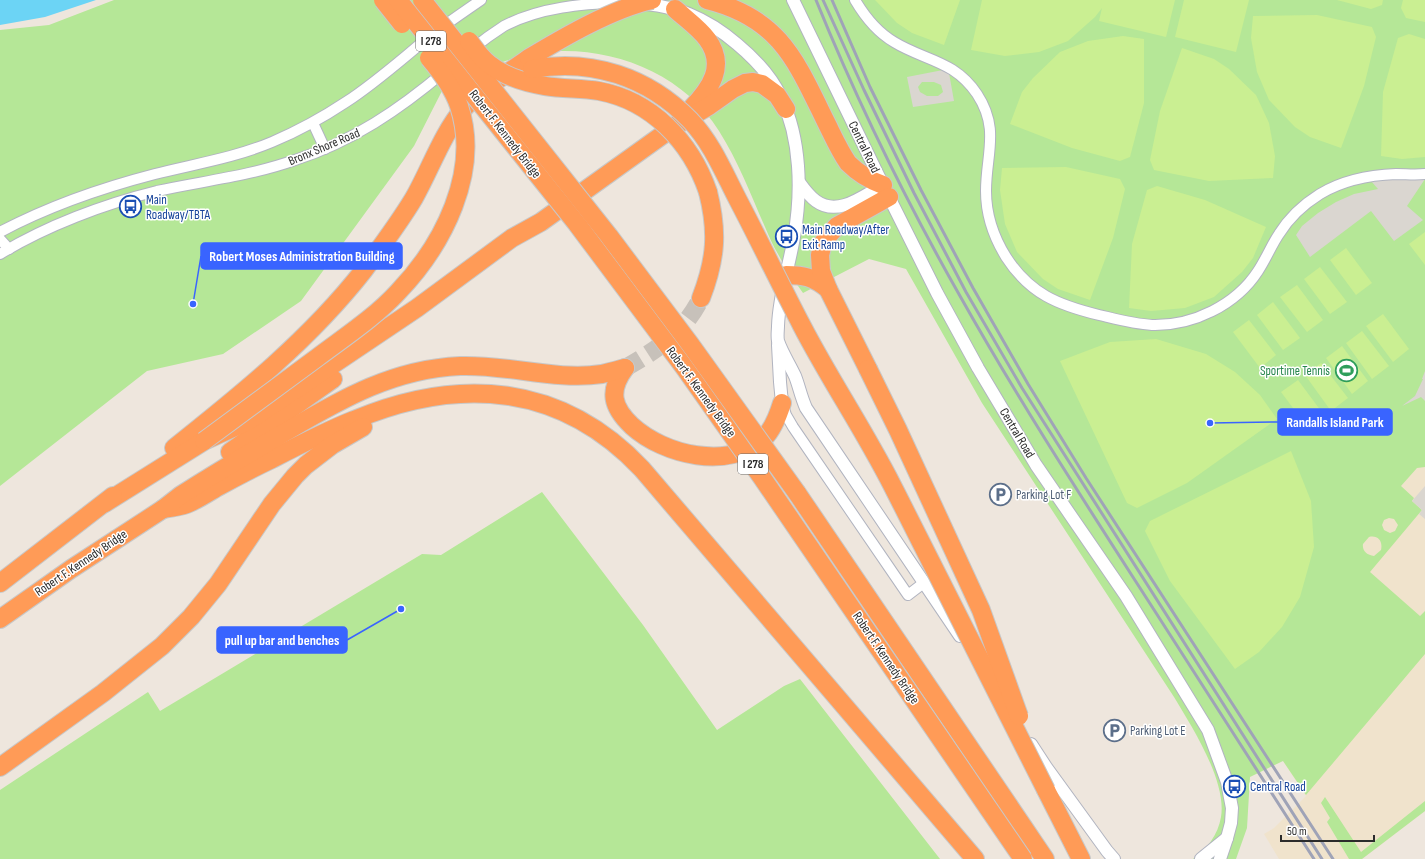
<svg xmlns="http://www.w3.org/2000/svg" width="1425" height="859" font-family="'Sofia Sans Condensed',sans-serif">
<rect width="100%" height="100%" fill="#eee6dd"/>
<path fill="#f0e3cc" d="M1425,442V811L1362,859H1279L1264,834L1274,828L1306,796L1283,761L1341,527Z"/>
<g fill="#b5e797" fill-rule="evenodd">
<path d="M114,0H1425V467L1417,468L1401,486L1414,498L1412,501L1422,510L1370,572L1420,616L1425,611V654L1306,795L1283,761L1250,777L1247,828L1236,859H1193C1207,849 1218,835 1221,817C1227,781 1192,727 1174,697L982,403L906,269L869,259L803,293C794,280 785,268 778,254C773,246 769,236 765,227C751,195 738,161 719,131C682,71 605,43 537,53C505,58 475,73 445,85L414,146L301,301L223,354L147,371L0,486V30L49,25ZM1389,518L1394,519L1398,525L1395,531L1390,533L1384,530L1382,525L1384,520ZM1369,537C1378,535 1383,541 1381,550L1374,556C1367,555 1362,551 1363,544Z"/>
<path d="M542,492L643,625L717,730L784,686L800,679L940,859H0V790L148,692L160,711L422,554L441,555Z"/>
<path d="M1325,797L1361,852L1425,801V811L1362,859H1349L1327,822L1330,818L1321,803Z"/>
</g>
<g fill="#caef92">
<path d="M875,0H960L944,45L912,33L897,23Z"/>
<path d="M982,0H1175L1166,37L1099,21L1102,8L1095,17L1068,41L1039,52L1005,56L971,50Z"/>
<path d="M1184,0H1249L1236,52L1175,37Z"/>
<path d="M1337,0H1383L1382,5L1371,9Z"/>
<path d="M1403,0H1425V22L1406,18L1401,8Z"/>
<path d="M1317,15L1372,27L1376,37L1364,86L1341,148L1310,137L1295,127L1269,100L1257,72L1251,38L1253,16Z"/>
<path d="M1409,34L1425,39V157L1402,159L1381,156L1383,92L1398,38Z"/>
<path d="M1123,36L1144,39V103L1130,157L1120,161L1072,148L1010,124L1022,92L1033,78L1060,52L1088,41Z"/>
<path d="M1182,48L1214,59L1229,69L1256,95L1269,123L1275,156L1273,178L1209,181L1154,170L1150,160L1160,111Z"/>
<path d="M1066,167L1120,179L1125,189L1113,238L1090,300L1058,289L1043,279L1017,252L1005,224L1000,190L1002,168Z"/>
<path d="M1157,186L1205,200L1266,227L1253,258L1242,272L1214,297L1185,308L1151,311L1129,308L1132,244L1147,190Z"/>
<path d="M1425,232V265L1409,244Z"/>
<path d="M1346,248L1372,283L1356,295L1330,260Z"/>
<path d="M1320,267L1347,302L1330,314L1304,279Z"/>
<path d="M1297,285L1323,320L1307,332L1280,297Z"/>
<path d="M1273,302L1300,338L1283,350L1257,315Z"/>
<path d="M1383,314L1409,349L1393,362L1366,326Z"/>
<path d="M1249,320L1276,355L1260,368L1233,332Z"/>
<path d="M1362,331L1389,366L1372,379L1346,343Z"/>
<path d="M1156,339L1206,354L1235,372L1260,395L1277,419L1187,483L1137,508L1127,503L1060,361L1110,342Z"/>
<path d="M1342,346L1368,381L1352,394L1326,358Z"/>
<path d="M1321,363L1348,398L1331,411L1305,375Z"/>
<path d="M1298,380L1324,415L1308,428L1281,392Z"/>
<path d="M1291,451L1311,501L1314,547L1300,597L1282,627L1259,652L1235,669L1170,581L1145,531L1150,521Z"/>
</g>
<g fill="#dad6d0" fill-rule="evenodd">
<path d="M943,70L949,73L954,101L913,107L907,77ZM922,82H934L941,85L943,92L938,96H927L920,92L918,87Z"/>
<path d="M1386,179H1425L1407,206L1423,220L1394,241L1371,211L1310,257L1296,235L1302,226L1318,213L1336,202L1354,194L1378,189L1371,181Z"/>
<path d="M1425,371V401L1421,397L1402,406L1415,396L1423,379H1422Z"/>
<path d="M1425,486V519L1419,514L1422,510L1412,501Z"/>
</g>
<path fill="#6cd4f5" d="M0,0H96L45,17L0,25Z"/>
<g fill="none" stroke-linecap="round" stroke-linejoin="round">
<path stroke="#c7c1ba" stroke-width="18" stroke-dasharray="18 9" stroke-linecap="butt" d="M625,368C657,350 685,331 701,298"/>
<defs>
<g id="minor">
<path d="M855,0C865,17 877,32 894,42C925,61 954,60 977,94C1000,129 986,154 986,191C986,215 993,236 1006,257C1030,294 1058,305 1099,315C1116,319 1134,324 1152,325C1193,326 1236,305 1258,271C1266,259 1271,246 1279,234C1289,218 1304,204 1320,194C1343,180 1370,175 1396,174C1406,174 1415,175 1425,174"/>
<path d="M471,50C482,41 493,33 504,26C540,7 583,4 622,2"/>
<path d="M313,123L325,149"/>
<path d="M0,232C49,206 101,188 155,174C194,164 234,158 272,142C298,131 322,118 346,102C377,82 405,56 434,33C449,22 465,11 481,0"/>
<path d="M0,239L9,249"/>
<path d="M0,254C46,226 104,204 157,191C203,181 250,176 295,160C352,142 400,109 445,71"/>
<path d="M782,403L786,415L793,427L908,595L925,582"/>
</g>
<g id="tertiary">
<path d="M615,0C639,4 665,4 689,14C706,21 723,32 737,44C755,59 771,76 781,97C801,139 802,192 794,237C789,267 779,295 778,326C778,330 777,336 778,341C782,353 790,365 795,376C799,386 801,397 806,408L960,636"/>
<path d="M793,0L883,185L937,293L978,368L1036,465L1126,596L1208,730L1227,782L1232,808L1231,823L1227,838L1220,859"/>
<path d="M799,182C804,189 809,196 816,201C838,217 863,196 883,185"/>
<path d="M778,345L780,382L782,403"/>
<path d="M1031,744L1046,767L1107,851L1114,859"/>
<path d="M1201,859L1227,838"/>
</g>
<g id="motorway">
<path d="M707,0C780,18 796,61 826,122C833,136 839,150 848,163C859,174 869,180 883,185"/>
<path d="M675,9C686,19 699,28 707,39C727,66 710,89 691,109"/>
<path d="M786,275C804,275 813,277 828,289"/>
<path d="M701,298C716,259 718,232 708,192"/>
<path d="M625,368C608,391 612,407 632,426C664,455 729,471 764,438C773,429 778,416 782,403"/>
<path d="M868,369L828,289L821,271L820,255L823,243L827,237L837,226L889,197"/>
<path d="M174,448C242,394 310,339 364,270C381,247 399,223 414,198C431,168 442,134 464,108C482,88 507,74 529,58"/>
<path d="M230,452L333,379"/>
<path d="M797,493L1045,859"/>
<path d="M105,503L204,441L248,421L301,386L417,308L512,238L541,222L675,126L709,106L733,89L745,83L753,82L762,84L777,95L786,109"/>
<path d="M163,509C170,508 179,507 187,504C197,500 206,494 216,488C234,478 253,468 272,459C299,445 326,431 354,420C459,376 561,383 642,469L975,859"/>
<path d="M0,583L113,496"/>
<path d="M0,619L71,569L163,509L181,495C216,473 251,452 287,431C343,398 394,369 460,366C507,364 555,381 602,374C610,372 618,370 625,368"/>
<path d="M0,767L103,693L162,646L191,617L218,584L272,504L295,476L306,465L332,445L363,427"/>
<path d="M1046,790L1081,859"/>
</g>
</defs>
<use href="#minor" stroke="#b1b4c0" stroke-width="12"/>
<use href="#tertiary" stroke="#b1b4c0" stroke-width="14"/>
<use href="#motorway" stroke="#c8c8c8" stroke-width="20"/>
<use href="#minor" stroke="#fff" stroke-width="10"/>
<use href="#tertiary" stroke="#fff" stroke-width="12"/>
<use href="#motorway" stroke="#ff9b57" stroke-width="18"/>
<g stroke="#9fa3b7" stroke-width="3">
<path d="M816,0C857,101 906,201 960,296C1019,401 1084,501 1149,602C1204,688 1259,773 1314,859"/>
<path d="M823,0L864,90L914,193L966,292L1022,388L1322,859"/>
<path d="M832,0L870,87L921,190L973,288L1028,384L1086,478L1333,859"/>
</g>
<defs>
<g id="motorway-bridge">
<path d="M383,0L402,24"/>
<path d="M398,0L577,224L684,367L763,479L1023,859"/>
<path d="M422,0L609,236L690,344L797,493"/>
<path d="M469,41C475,49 481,58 489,64C504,76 526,83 545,86C563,89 581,88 599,91C652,101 691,142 708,192"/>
<path d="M529,58C564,37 612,9 652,0"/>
<path d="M532,69C591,58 648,77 690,120C712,143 724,173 738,200C760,242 780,284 802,326C830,380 864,430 892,485C944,586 994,688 1046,790"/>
<path d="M868,369L898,430L981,610L1019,716"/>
<path d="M204,441C242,413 280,385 318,357C346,336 375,317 398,292C443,245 481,172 459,106C453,88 441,72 429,58"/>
</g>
</defs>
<use href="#motorway-bridge" stroke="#c8c8c8" stroke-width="20" stroke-linecap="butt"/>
<use href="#motorway-bridge" stroke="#ff9b57" stroke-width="18"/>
</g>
<defs>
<symbol id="bus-ring" viewBox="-11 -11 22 22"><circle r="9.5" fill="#fff" stroke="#1a4fb4" stroke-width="1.5"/><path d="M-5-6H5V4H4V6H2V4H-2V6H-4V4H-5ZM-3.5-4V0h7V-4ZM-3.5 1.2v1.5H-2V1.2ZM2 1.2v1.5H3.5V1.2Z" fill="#1a4fb4"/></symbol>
<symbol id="stadium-ring" viewBox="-11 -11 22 22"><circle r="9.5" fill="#fff" stroke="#2e9e5b" stroke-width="1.5"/><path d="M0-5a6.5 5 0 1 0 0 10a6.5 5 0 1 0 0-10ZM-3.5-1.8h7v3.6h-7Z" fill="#2e9e5b"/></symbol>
<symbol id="parking-ring" viewBox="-11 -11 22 22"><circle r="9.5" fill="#fff" stroke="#5c6f8a" stroke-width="1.5"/><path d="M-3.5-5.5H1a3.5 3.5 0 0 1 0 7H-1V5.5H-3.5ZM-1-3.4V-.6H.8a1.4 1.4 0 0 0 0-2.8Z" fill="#5c6f8a"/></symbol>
</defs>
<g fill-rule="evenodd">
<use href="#bus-ring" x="118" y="194" width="25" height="25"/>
<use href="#bus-ring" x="774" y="224" width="25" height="25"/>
<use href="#stadium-ring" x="1334" y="358" width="25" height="25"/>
<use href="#parking-ring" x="988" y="482" width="25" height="25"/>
<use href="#parking-ring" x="1102" y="718" width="25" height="25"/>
<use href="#bus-ring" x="1222" y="774" width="25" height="25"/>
</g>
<g text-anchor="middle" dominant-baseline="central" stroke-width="3" stroke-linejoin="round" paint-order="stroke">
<g fill="#fff" stroke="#6b6b6b" stroke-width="1">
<rect x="416" y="31" width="30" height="20" rx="3"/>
<rect x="738" y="454" width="30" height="20" rx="3"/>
</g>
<g font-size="12" font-weight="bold" fill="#2c2c2c">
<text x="431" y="41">I 278</text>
<text x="753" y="464">I 278</text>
</g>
<g font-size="13" fill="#2c2c2c" stroke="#fff">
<text transform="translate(505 134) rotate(52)">Robert F. Kennedy Bridge</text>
<text transform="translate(324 147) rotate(-23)">Bronx Shore Road</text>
<text transform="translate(864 147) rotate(64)">Central Road</text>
<text transform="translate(701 392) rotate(54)">Robert F. Kennedy Bridge</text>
<text transform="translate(1017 433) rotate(59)">Central Road</text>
<text transform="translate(81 563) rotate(-34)">Robert F. Kennedy Bridge</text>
<text transform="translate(886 658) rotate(56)">Robert F. Kennedy Bridge</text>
</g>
<g font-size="13" fill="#164399" stroke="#fff" text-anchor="start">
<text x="146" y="200">Main<tspan x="146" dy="15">Roadway/TBTA</tspan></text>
<text x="802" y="230">Main Roadway/After<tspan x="802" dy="15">Exit Ramp</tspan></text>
<text x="1250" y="787">Central Road</text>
</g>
<g font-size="13" fill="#27864d" stroke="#fff" text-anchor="end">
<text x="1330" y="371">Sportime Tennis</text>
</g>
<g font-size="13" fill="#4e5e75" stroke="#fff" text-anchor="start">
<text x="1016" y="495">Parking Lot F</text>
<text x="1130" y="731">Parking Lot E</text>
</g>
</g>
<path fill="none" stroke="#3964ff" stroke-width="1.5" d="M193 304L201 256M1210 423L1278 422M401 609L347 640"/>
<g fill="#3964ff" stroke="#fff" stroke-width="1.5">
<circle cx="193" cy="304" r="4"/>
<circle cx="1210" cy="423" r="4"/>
<circle cx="401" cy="609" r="4"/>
</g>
<g fill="#3964ff" stroke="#3964ff" stroke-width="1.5">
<rect x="201" y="243" width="201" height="26" rx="4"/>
<rect x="1278" y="409" width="114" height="26" rx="4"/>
<rect x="217" y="627" width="130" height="26" rx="4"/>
</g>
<g font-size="14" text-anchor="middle" font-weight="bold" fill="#fff">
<text x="302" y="261">Robert Moses Administration Building</text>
<text x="1335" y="427">Randalls Island Park</text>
<text x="282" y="645">pull up bar and benches</text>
</g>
<path d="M1281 835v6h93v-6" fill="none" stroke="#2c2c2c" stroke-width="2"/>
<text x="1287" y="835" font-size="12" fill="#2c2c2c" stroke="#ffffff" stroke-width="3" paint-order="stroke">50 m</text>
</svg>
